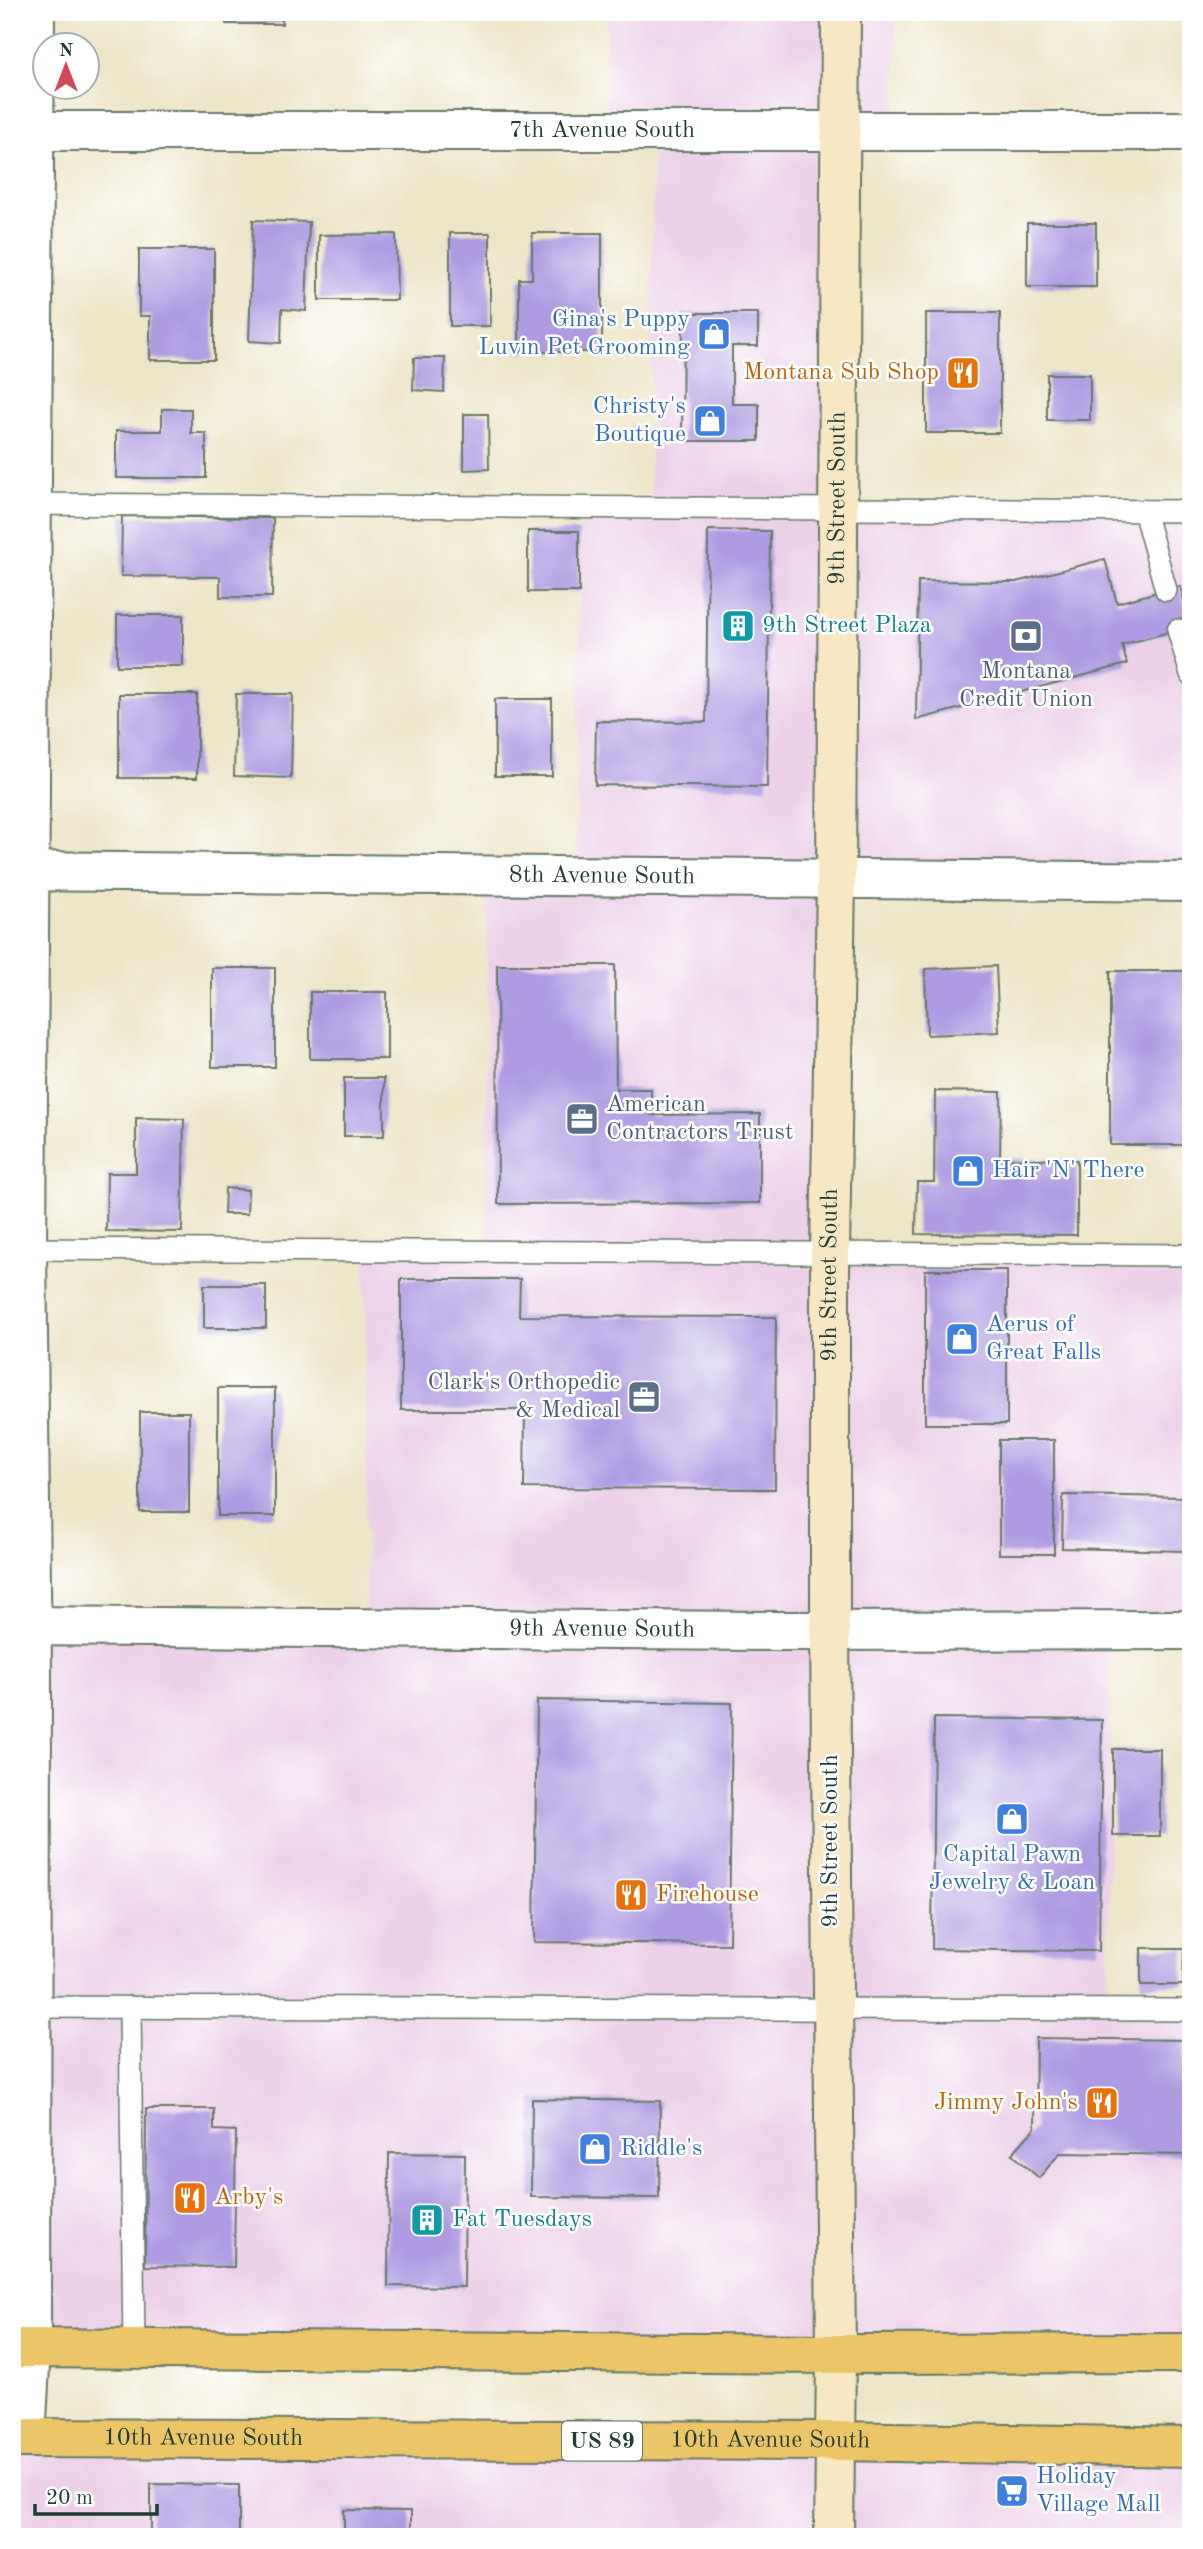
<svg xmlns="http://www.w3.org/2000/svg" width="1203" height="2549" font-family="'Old Standard TT',serif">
<rect width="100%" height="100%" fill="#fff"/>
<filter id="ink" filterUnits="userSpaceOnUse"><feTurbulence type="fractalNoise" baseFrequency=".0143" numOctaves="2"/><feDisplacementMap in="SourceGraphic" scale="14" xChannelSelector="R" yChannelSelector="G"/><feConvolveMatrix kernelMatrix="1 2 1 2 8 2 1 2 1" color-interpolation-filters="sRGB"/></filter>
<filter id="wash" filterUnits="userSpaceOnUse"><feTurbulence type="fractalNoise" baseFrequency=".00686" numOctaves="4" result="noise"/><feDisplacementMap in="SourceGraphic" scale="28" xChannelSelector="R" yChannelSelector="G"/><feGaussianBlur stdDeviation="1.57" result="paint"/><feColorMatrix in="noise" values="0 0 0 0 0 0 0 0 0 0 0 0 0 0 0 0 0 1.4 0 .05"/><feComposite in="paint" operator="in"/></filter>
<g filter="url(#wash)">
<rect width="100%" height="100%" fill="#ede5c7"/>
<g fill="#edd1e9">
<path d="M606,12H896V129H841L839,508L1191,511V882L836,880L830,1252L1189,1255L1187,1630L1110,1632L1108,2009L1191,2010V2353L12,2348L31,1626L366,1628L365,1251H487V876L576,877L581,507H650L653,130L605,129Z"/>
<path d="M12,2438L1191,2445V2537H12Z"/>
</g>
<g id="blocks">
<g fill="#ae9be2">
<rect x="226" y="12" width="56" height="12"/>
<path d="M253,220L309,222L306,311L282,309L281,343L249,341Z"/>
<rect x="1027" y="223" width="69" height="64"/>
<rect x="450" y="233" width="40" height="93"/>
<path d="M532,233H602V352H519V279H532Z"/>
<path d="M396,234L397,300H319V235Z"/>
<path d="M139,249H214V360H150V316H139Z"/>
<path d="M683,313H758V346H732V404H759V441H682Z"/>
<rect x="926" y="313" width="74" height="120"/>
<path d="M414,358H445L444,392L413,390Z"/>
<rect x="1047" y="374" width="43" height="46"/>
<path d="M162,409H191V433H206V478H116V431H162Z"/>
<path d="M464,414H488L489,469L464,470Z"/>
<path d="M122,516L273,518L272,597H220V577L121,576Z"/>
<path d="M708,530L770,531L767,787L595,785L596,721L706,722Z"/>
<rect x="528" y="531" width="51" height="61"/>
<path d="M1105,559L1117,603L1180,586L1191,626L1122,645L1127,664L916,720L918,581L1016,582Z"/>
<rect x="117" y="615" width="66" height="51"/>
<rect x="119" y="694" width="78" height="84"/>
<path d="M236,694H293L291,778L234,776Z"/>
<rect x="495" y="699" width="57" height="77"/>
<path d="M497,965H615L616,1089H651V1115L760,1114V1203L498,1204Z"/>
<path d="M996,966L999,1032L927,1035L925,969Z"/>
<rect x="212" y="968" width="63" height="99"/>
<rect x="1110" y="971" width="81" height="174"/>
<rect x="310" y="992" width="77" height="67"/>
<rect x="344" y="1078" width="40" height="58"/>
<path d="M935,1091L1001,1092L1000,1158L1077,1160V1235L916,1234L917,1182H934Z"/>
<path d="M136,1118L184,1119L182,1232L106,1231L107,1173H136Z"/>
<path d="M225,1188L248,1190L247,1214H224Z"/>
<rect x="925" y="1270" width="82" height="154"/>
<path d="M401,1279H520L519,1316L776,1317L775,1489L524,1488L525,1410H401Z"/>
<rect x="204" y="1285" width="62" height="43"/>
<rect x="218" y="1388" width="57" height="128"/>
<rect x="140" y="1412" width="49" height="100"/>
<rect x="999" y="1440" width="55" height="114"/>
<path d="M1063,1495L1186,1497L1185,1551L1062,1548Z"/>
<path d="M537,1700L732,1703L729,1944L534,1942Z"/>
<path d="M934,1718L1102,1720L1099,1951L932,1949Z"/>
<rect x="1113" y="1749" width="47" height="87"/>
<path d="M1141,1948H1184L1183,1985H1141Z"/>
<path d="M1036,2038L1185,2040L1184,2081H1191V2155L1060,2153L1039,2178L1012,2154L1035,2128Z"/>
<path d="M532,2099L660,2101L659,2198L531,2197Z"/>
<path d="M146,2109H214V2130L236,2131L234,2267L145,2266Z"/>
<path d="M389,2153L465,2154L464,2287L388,2286Z"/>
<path d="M151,2484L239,2485V2537H151Z"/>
<path d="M344,2510L411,2511V2537H344Z"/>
</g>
</g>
</g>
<g filter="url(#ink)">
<use href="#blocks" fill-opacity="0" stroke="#677867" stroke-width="2"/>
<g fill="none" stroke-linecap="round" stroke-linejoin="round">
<defs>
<g id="lane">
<path d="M12,504L1191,511"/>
<path d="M1144,511L1166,590"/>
<path d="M1178,630L1191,674"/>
<path d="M17,1249L1191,1255"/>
<path d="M12,2007L1191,2010"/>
<path d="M130,2007L134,2348"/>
</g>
<g id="street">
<path id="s1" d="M12,131H1191"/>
<path id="s2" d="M12,871L1191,882"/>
<path id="s3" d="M12,1626L777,1631L1191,1630"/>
<path d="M26,2438L31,2348L32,1669L27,1249L35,12"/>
</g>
<g id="secondary">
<path id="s4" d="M834,2537L836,2354L830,1631V1253L836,880L841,12"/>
</g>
<g id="highway">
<path d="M12,2348L836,2354L1191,2353"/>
<path id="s5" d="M12,2438L834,2441L1191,2447"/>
</g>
</defs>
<use href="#lane" stroke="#677867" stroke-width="24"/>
<use href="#street" stroke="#677867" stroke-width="42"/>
<use href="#secondary" stroke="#677867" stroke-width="42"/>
<use href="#highway" stroke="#677867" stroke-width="42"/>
<use href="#lane" stroke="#fff" stroke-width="21"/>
<use href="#street" stroke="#fff" stroke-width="38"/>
<use href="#secondary" stroke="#f7e8c3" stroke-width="38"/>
<use href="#highway" stroke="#ecc569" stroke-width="38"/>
</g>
</g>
<defs>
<symbol id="shop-square" viewBox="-11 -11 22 22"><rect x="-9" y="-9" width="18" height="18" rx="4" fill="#3f7fe0" stroke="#fff"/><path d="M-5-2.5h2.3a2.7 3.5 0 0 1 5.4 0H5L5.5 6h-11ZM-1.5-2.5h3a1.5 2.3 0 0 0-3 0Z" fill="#fff"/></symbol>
<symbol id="restaurant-square" viewBox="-11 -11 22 22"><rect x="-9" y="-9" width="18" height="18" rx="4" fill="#e8710a" stroke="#fff"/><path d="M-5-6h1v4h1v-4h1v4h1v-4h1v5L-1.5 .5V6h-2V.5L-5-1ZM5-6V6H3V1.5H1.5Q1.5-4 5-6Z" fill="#fff"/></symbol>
<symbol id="building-square" viewBox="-11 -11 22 22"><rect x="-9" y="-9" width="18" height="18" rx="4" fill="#0f9aa8" stroke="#fff"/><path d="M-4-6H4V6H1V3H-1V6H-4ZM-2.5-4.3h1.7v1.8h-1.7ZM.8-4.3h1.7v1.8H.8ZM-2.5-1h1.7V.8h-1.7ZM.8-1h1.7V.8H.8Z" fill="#fff"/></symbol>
<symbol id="bank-square" viewBox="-11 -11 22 22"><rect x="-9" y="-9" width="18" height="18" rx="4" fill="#5c6f8a" stroke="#fff"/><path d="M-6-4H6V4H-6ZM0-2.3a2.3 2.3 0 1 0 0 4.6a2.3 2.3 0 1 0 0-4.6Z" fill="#fff"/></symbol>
<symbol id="office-square" viewBox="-11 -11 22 22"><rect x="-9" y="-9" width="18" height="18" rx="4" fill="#5c6f8a" stroke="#fff"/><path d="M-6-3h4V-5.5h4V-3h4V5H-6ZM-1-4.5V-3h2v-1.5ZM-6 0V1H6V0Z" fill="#fff"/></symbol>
<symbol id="supermarket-square" viewBox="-11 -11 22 22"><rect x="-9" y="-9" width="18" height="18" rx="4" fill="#3f7fe0" stroke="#fff"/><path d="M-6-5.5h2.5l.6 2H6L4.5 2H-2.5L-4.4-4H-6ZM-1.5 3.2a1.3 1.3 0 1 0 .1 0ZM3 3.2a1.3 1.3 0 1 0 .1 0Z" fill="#fff"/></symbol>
</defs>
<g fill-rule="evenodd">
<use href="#shop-square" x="695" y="315" width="38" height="38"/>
<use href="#restaurant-square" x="944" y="354" width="38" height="38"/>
<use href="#shop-square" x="691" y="402" width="38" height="38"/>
<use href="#building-square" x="719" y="607" width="38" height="38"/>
<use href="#bank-square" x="1007" y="617" width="38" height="38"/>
<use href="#office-square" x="563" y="1100" width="38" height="38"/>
<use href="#shop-square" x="949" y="1152" width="38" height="38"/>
<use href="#shop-square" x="943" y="1320" width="38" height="38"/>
<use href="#office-square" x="625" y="1378" width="38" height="38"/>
<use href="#shop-square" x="993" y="1800" width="38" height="38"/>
<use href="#restaurant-square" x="612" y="1876" width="38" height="38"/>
<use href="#restaurant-square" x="1083" y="2084" width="38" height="38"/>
<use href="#shop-square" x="576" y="2130" width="38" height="38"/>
<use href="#restaurant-square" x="171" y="2179" width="38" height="38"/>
<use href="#building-square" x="408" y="2201" width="38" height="38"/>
<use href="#supermarket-square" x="993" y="2472" width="38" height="38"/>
</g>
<g text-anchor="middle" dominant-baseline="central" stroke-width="5" stroke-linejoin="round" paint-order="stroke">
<rect fill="#fff" stroke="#627771" stroke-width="2" x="562" y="2421.5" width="80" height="39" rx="5"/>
<g font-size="23" font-weight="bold" fill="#1f3d34">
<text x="602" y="2441">US 89</text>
</g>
<g font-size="24" fill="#1f3d34" stroke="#fff">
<text stroke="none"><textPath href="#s1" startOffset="590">7th Avenue South</textPath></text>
<text stroke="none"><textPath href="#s4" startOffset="2039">9th Street South</textPath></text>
<text stroke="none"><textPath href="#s2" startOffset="590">8th Avenue South</textPath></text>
<text stroke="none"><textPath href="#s4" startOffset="1262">9th Street South</textPath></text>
<text stroke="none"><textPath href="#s3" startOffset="590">9th Avenue South</textPath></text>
<text transform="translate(831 1841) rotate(-90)">9th Street South</text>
<text stroke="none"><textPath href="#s5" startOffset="191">10th Avenue South</textPath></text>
<text stroke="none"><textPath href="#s5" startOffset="758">10th Avenue South</textPath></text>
</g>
<g font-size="24" fill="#366cbe" stroke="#fff" text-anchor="start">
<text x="690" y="320" text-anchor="end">Gina's Puppy<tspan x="690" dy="28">Luvin Pet Grooming</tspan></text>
<text x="686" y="407" text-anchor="end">Christy's<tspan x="686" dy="28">Boutique</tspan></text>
<text x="992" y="1171">Hair 'N' There</text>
<text x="986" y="1325">Aerus of<tspan x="986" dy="28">Great Falls</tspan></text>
<text x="1012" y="1855" text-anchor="middle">Capital Pawn<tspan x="1012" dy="28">Jewelry &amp; Loan</tspan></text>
<text x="620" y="2149">Riddle's</text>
<text x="1036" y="2477">Holiday<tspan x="1036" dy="28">Village Mall</tspan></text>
</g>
<g font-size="24" fill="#c56008" stroke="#fff" text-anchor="end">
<text x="939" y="373">Montana Sub Shop</text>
<text x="656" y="1895" text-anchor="start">Firehouse</text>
<text x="1078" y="2103">Jimmy John's</text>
<text x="214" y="2198" text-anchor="start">Arby's</text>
</g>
<g font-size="24" fill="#0d838f" stroke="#fff" text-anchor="start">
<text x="762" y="626">9th Street Plaza</text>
<text x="452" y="2220">Fat Tuesdays</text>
</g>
<g font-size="24" fill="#4e5e75" stroke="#fff">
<text x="1026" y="672">Montana<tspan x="1026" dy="28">Credit Union</tspan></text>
<text x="606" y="1105" text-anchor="start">American<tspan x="606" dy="28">Contractors Trust</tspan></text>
<text x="620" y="1383" text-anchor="end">Clark's Orthopedic<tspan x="620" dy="28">&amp; Medical</tspan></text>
</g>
</g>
<rect width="1203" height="2549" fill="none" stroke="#fff" stroke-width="42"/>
<g transform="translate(66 66)"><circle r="33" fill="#ffffff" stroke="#a5b1ae" stroke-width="2"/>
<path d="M0-5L12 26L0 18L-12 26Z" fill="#d1495b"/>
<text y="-10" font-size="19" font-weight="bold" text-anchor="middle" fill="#1f3d34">N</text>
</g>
<path d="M35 2504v10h122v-10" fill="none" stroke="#1f3d34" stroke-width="3.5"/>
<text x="46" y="2504" font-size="21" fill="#1f3d34" stroke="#ffffff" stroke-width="5" paint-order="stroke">20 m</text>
</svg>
